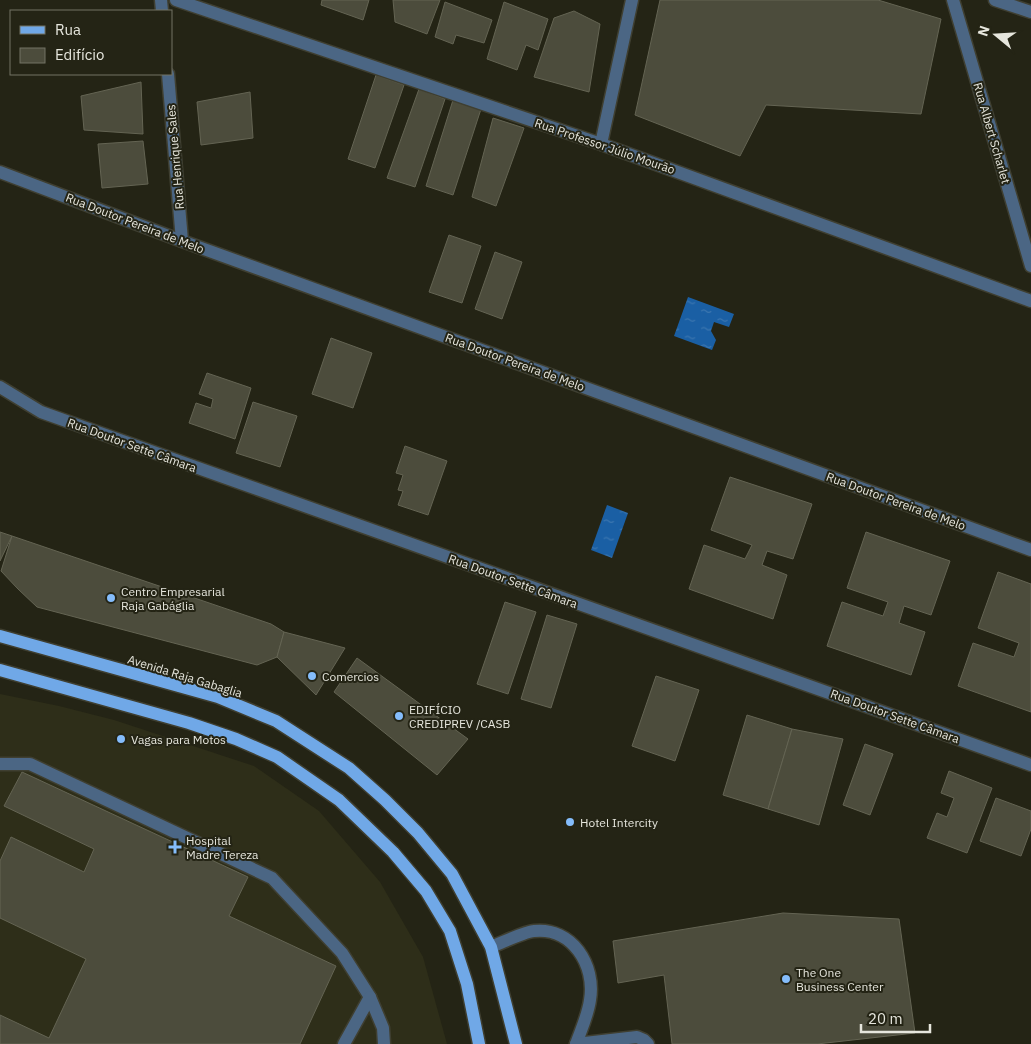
<svg xmlns="http://www.w3.org/2000/svg" width="1031" height="1044" font-family="'IBM Plex Sans',sans-serif">
<defs>
<pattern id="water-ripples" width="26" height="14" patternUnits="userSpaceOnUse" patternTransform="scale(1.25)"><rect width="26" height="14" fill="#1a5fa4"/><path d="M2 4q2-2 4 0t4 0M15 11q2-2 4 0t4 0" fill="none" stroke="#3b76b0"/></pattern>
</defs>
<rect width="100%" height="100%" fill="#242415"/>
<path fill="#2e2e19" d="M0,694L59,706L114,720L254,766L319,811L380,882L423,957L447,1044H0Z"/>
<g fill="url(#water-ripples)">
<path d="M688,297L734,314L729,327L714,322L711,331L716,340L712,350L674,336Z"/>
<path d="M607,505L628,513L612,558L591,550Z"/>
</g>
<g fill="#4c4c3c" stroke="#646453">
<path d="M322,0H369L363,20L321,5Z"/>
<path d="M393,0H440L427,34L395,22Z"/>
<path d="M660,0H878L941,19L921,114L766,105L740,156L635,115Z"/>
<path d="M445,2L492,20L484,43L456,35L453,44L435,37Z"/>
<path d="M504,2L548,19L538,50L526,45L517,70L487,59Z"/>
<path d="M574,11L600,24L589,92L534,77L554,18Z"/>
<path d="M376,75L404,85L375,168L348,159Z"/>
<path d="M141,82L143,134L84,130L81,96Z"/>
<path d="M419,89L445,99L415,187L387,178Z"/>
<path d="M250,92L253,138L201,145L197,102Z"/>
<path d="M453,100L481,109L453,195L426,186Z"/>
<path d="M493,118L524,128L496,206L472,197Z"/>
<path d="M143,141L148,184L102,188L98,144Z"/>
<path d="M449,235L481,246L462,303L429,292Z"/>
<path d="M495,252L522,262L502,319L475,309Z"/>
<path d="M331,338L372,353L353,408L312,394Z"/>
<path d="M207,373L251,388L235,439L189,423L196,403L211,408L213,399L199,394Z"/>
<path d="M253,402L297,416L280,467L236,453Z"/>
<path d="M405,446L447,461L428,515L398,505L403,491L398,490L403,475L396,473Z"/>
<path d="M730,477L812,504L793,559L767,551L762,565L787,575L773,619L689,589L704,545L745,559L752,545L711,530Z"/>
<path d="M0,532L12,536L0,561Z"/>
<path d="M866,532L950,561L931,615L904,606L899,623L925,632L911,675L827,646L842,602L883,616L888,602L847,588Z"/>
<path d="M12,536L271,624L284,632L277,657L257,665L37,607L18,589L1,571Z"/>
<path d="M998,572L1031,584V712L958,686L973,643L1014,657L1019,643L978,628Z"/>
<path d="M505,602L536,612L508,694L477,684Z"/>
<path d="M547,615L577,624L551,708L521,699Z"/>
<path d="M284,632L345,648L316,695L277,657Z"/>
<path d="M357,658L468,739L437,775L334,692Z"/>
<path d="M656,676L699,690L675,761L632,746Z"/>
<path d="M747,715L792,729L768,809L723,795Z"/>
<path d="M792,729L843,739L819,825L768,809Z"/>
<path d="M865,744L893,754L870,815L843,805Z"/>
<path d="M949,771L992,788L967,853L927,838L937,813L947,817L954,798L941,793Z"/>
<path d="M22,772L248,877L229,916L336,966L300,1044H0V1015L49,1038L86,959L0,918V861L11,837L84,872L94,849L4,806Z"/>
<path d="M996,798L1031,811V829L1021,856L980,841Z"/>
<path d="M783,913L899,919L915,1033L817,1044H672L664,975L618,983L613,941Z"/>
</g>
<g fill="none" stroke-linecap="round" stroke-linejoin="round">
<defs>
<g id="minor">
<path d="M161,0L162,11"/>
<path d="M176,0L601,144L1031,301"/>
<path d="M953,0L1031,266"/>
<path d="M995,0L1031,12"/>
<path d="M168,74L182,241"/>
<path d="M601,144L632,0"/>
<path d="M0,172L182,241L1031,550"/>
<path d="M0,387L41,412L1031,765"/>
<path d="M0,764H30L272,878L342,953L370,997L383,1028L384,1044"/>
<path d="M491,947C502,943 523,932 534,931C572,927 596,965 590,1000C588,1015 581,1030 576,1044"/>
<path d="M344,1044L370,997"/>
<path d="M576,1044L637,1037L644,1040L648,1044"/>
</g>
<g id="major">
<path d="M0,636L218,697L276,721L349,768L385,800L418,833L452,874L491,947L516,1044"/>
<path d="M0,670L189,723L236,739L277,757L339,800L393,852L426,891L450,931L467,984L479,1044"/>
</g>
</defs>
<use href="#minor" stroke="#3f3f31" stroke-width="15"/>
<use href="#major" stroke="#3f3f31" stroke-width="15"/>
<use href="#minor" stroke="#4b6684" stroke-width="12"/>
<use href="#major" stroke="#70a8e7" stroke-width="12"/>
</g>
<g fill="#84bcfb" stroke="#242415" stroke-width="2">
<circle cx="111" cy="598" r="5"/>
<circle cx="312" cy="676" r="5"/>
<circle cx="399" cy="716" r="5"/>
<circle cx="121" cy="739" r="5"/>
<circle cx="570" cy="822" r="5"/>
<path d="M172.5 839.5h5v5h5v5h-5v5h-5v-5h-5v-5h5z"/>
<circle cx="786" cy="979" r="5"/>
</g>
<g text-anchor="middle" dominant-baseline="central" stroke-width="4" stroke-linejoin="round" paint-order="stroke">
<g font-size="12" fill="#e6e6dd" stroke="#242415">
<text transform="translate(992 133) rotate(74)">Rua Albert Scharlet</text>
<text transform="translate(605 146) rotate(19)">Rua Professor Júlio Mourão</text>
<text transform="translate(175 157) rotate(-95)">Rua Henrique Sales</text>
<text transform="translate(135 223) rotate(21)">Rua Doutor Pereira de Melo</text>
<text transform="translate(515 362) rotate(20)">Rua Doutor Pereira de Melo</text>
<text transform="translate(132 445) rotate(20)">Rua Doutor Sette Câmara</text>
<text transform="translate(896 501) rotate(20)">Rua Doutor Pereira de Melo</text>
<text transform="translate(513 581) rotate(20)">Rua Doutor Sette Câmara</text>
<text transform="translate(185 676) rotate(17)">Avenida Raja Gabaglia</text>
<text transform="translate(895 716) rotate(20)">Rua Doutor Sette Câmara</text>
</g>
<g font-size="12" fill="#e6e6dd" stroke="#242415" text-anchor="start">
<text x="121" y="591">Centro Empresarial<tspan x="121" dy="14">Raja Gabáglia</tspan></text>
<text x="322" y="676">Comercios</text>
<text x="409" y="709">EDIFÍCIO<tspan x="409" dy="14">CREDIPREV /CASB</tspan></text>
<text x="131" y="739">Vagas para Motos</text>
<text x="580" y="822">Hotel Intercity</text>
<text x="186" y="840">Hospital<tspan x="186" dy="14">Madre Tereza</tspan></text>
<text x="796" y="972">The One<tspan x="796" dy="14">Business Center</tspan></text>
</g>
</g>
<rect x="10" y="10" width="162" height="65" fill="#242415" stroke="#727265"/>
<rect x="20" y="26" width="25" height="8" fill="#70a8e7" stroke="#727265"/>
<text x="55" y="35" font-size="15" fill="#e6e6dd">Rua</text>
<rect x="20" y="48" width="25" height="15" fill="#4c4c3c" stroke="#727265"/>
<text x="55" y="60" font-size="15" fill="#e6e6dd">Edifício</text>
<g transform="translate(996 35) rotate(288)" stroke="#242415" stroke-width="4" paint-order="stroke">
<path d="M0-4L9 19L0 12L-9 19Z" fill="#e6e6dd"/>
<text y="-8" font-size="14" font-weight="bold" text-anchor="middle" fill="#e6e6dd">N</text>
</g>
<path d="M861 1024v8h69v-8" fill="none" stroke="#e6e6dd" stroke-width="2.5"/>
<text x="868" y="1024" font-size="15" fill="#e6e6dd" stroke="#242415" stroke-width="4" paint-order="stroke">20 m</text>
</svg>
